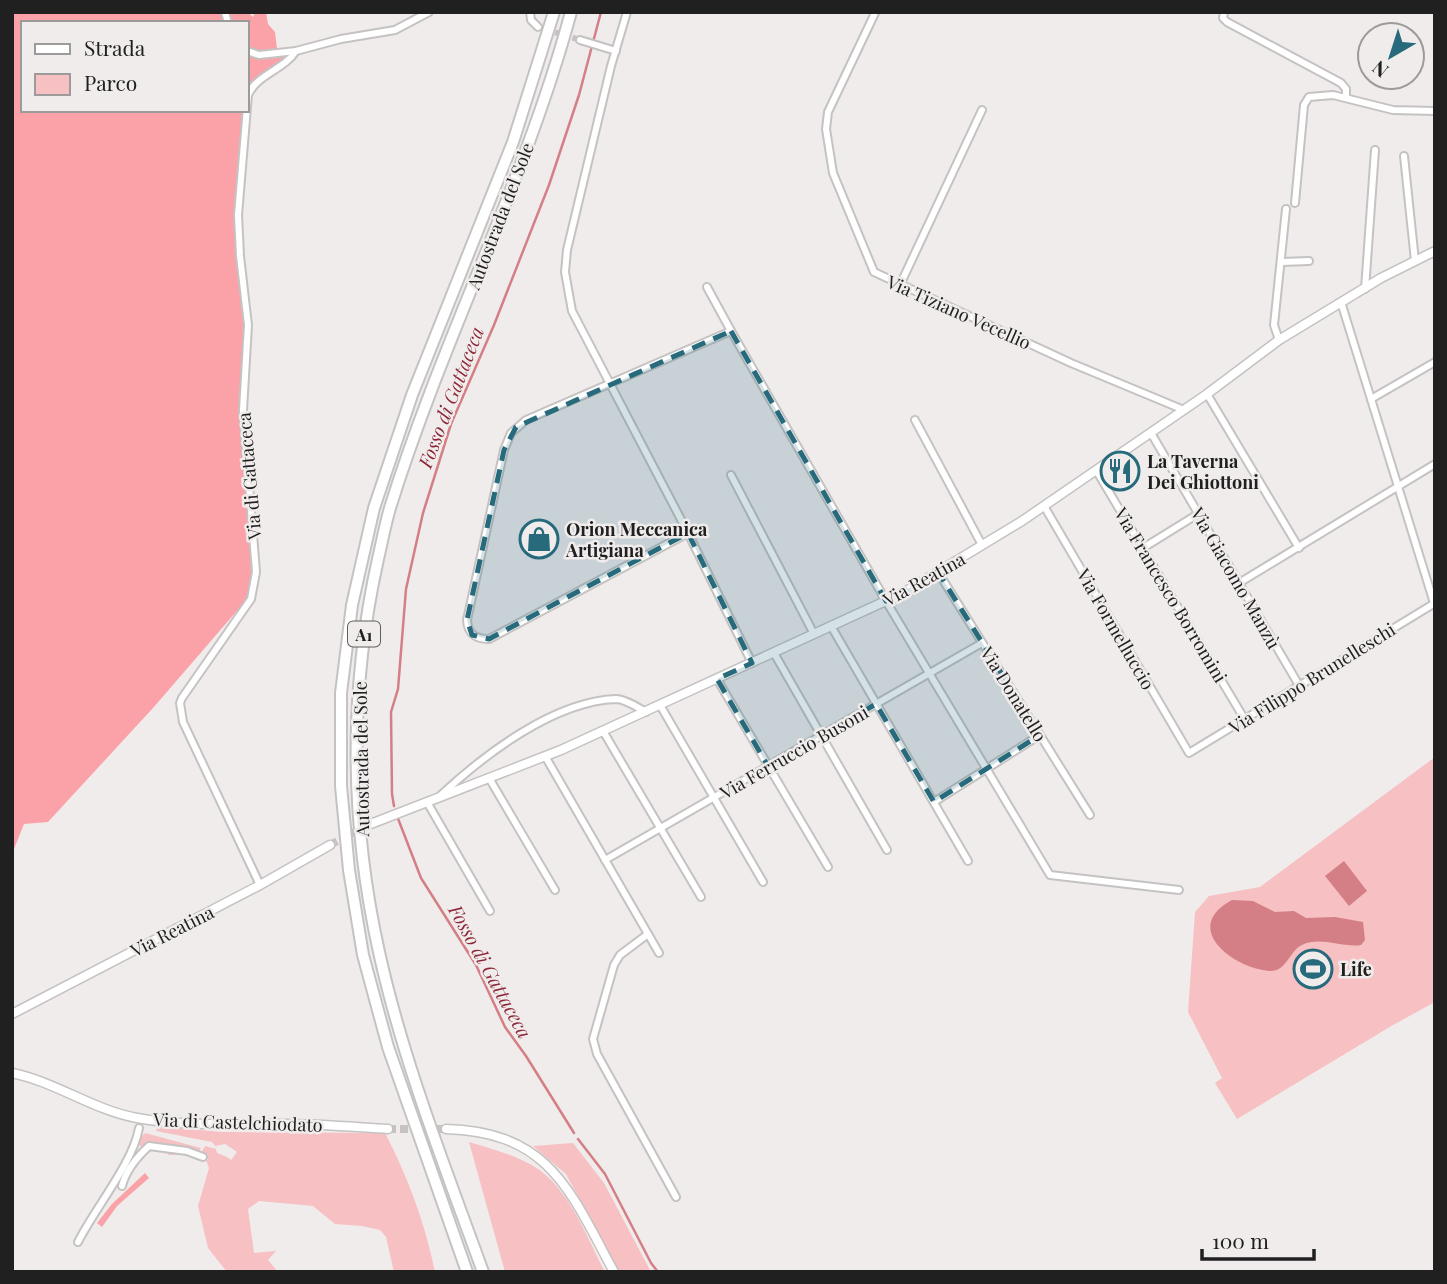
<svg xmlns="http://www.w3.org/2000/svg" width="1447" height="1284" font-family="'Playfair Display',serif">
<rect width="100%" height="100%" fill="#f0ecec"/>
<g fill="#f7c0c2">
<path d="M1435,757V1002L1393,1025L1237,1119L1215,1083L1222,1078L1188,1012L1195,912L1209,896L1260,887Z"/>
<path d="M158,1126L222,1132L385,1133C408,1177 425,1223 435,1272H394L386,1237L380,1230L362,1226L335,1224L313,1206L259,1201L248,1209L254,1253L276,1251L268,1260L278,1272H227L208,1248L198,1206L209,1168L206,1160H209L201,1153L205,1146L216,1149L217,1153L227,1157L231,1160L237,1152L225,1144L215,1146L212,1142L156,1131Z"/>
<path d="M145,1133L201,1148L198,1154L169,1155L164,1151L159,1152L155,1148L147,1150L139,1145L138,1140Z"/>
<path d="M469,1142C488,1148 509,1153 526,1162C567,1181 585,1234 605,1272H505Z"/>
<path d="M573,1143L604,1183L651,1272H619L566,1174L533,1146Z"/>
</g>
<g fill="#fba2a8">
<path d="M12,12H248L253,17L255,12H266L268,24L275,32L277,49L253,51L247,49V23H23V110H245L236,215L246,342L241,367L243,373L254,574L248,598L153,708L48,822L24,824L12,854Z"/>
<path d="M286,53L289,56L287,60L260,76L247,90V57Z"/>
<path d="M145,1173L149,1178L117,1206L102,1227L97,1223L112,1204Z"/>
</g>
<g fill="#d47f85">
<path d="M1344,861L1367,891L1349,906L1325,876Z"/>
<path d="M1232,900L1253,901L1275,912L1294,911L1306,918L1335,917L1363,922L1365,940L1361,945C1342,948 1320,936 1302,945C1289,951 1287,972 1269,971C1233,968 1180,928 1232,900Z"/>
</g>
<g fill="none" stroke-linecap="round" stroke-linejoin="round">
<g stroke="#d47f85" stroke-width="2.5">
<path d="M394,806L392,794L391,712L398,689L406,589L423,513L451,424L494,325L549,185L579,95L601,12"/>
<path d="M397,816L421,878L476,965L505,1027L526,1056L574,1133"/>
<path d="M578,1139L605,1174L651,1263L658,1272"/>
</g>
<path stroke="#c7c3c3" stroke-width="6" stroke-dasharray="6 3" stroke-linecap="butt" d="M538,27L580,40"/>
<g stroke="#c7c3c3" stroke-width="8" stroke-dasharray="8 4" stroke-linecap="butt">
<path d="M330,845L362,828"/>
<path d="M388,1129H446"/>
</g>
<defs>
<g id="minor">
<path d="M225,12L228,23"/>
<path d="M530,12L531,20L538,27"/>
<path d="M627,12L611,66L567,250L565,272L572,311L688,533L752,663"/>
<path d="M1224,12L1223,18L1227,22L1341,83L1346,89V98"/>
<path d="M875,13L828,112L826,129L833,173L874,272L1071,363L1184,410"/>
<path d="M580,40L616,51"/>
<path d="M247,51L259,55L296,51L341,39L395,30L429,12"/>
<path d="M1404,156L1415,261"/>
<path d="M1295,203L1304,105L1309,97L1333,95L1393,110L1435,111"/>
<path d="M1281,262L1309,261"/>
<path d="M900,285L982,110"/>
<path d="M707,287L731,331"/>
<path d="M1365,289L1375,150"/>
<path d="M1341,302L1434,603"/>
<path d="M1279,340L1274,325L1286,209"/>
<path d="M1207,394L1299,548"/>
<path d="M1371,399L1435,362"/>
<path d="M915,420L982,545"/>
<path d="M1151,433L1300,687"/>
<path d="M1096,470L1245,720"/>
<path d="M731,475L814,634"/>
<path d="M1044,506L1189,753L1435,603"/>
<path d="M688,533L489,639C475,639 468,634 467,620L504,450L511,433L526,420L731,331L886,601L1050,875L1179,890"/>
<path d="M1143,548L1198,514"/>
<path d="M938,572L1090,815"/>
<path d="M1239,583L1435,464"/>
<path d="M831,626L968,861"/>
<path d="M774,653L887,850"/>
<path d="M717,679L828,867"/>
<path d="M660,705L763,882"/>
<path d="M603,731L701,897"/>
<path d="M545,756L659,953"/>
<path d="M489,778L555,890"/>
<path d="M441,795C484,755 554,701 616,699C625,699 637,707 646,712"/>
<path d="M427,802L490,911"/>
<path d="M934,802L1040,735"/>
<path d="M605,860L982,643"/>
<path d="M260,885L183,722L180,703L182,698L251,599L256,572L243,410L248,325L240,256L238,215L248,95C257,74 284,70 296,51"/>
<path d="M648,934L620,955L614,965L593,1039L597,1054L676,1197"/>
<path d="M122,1186C126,1170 137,1157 149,1146L187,1151L203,1157"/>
<path d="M78,1242C95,1208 133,1163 139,1128"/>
</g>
<g id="tertiary">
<path d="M368,825L561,750L903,593L1022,521L1207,394L1279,340L1381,278L1435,251"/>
<path d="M12,1014L260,885L330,845"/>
<path d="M12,1073C56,1082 93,1110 137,1118C187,1127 236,1123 286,1124C320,1124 354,1127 388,1129"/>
<path d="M446,1129C550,1132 570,1191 614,1272"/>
</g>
<g id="motorway">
<path d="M467,1272L388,1047L363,955L349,870L341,786V693L352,605L374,508L412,395L513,142L554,12"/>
<path d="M483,1272C445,1167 403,1061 379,952C350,822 349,689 378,559C382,542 385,525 390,508C442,340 525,182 571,12"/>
</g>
</defs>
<use href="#minor" stroke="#c5c2c2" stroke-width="10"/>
<use href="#tertiary" stroke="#c5c2c2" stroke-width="11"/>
<use href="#motorway" stroke="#c5c2c2" stroke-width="14"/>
<use href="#minor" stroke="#fff" stroke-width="6"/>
<use href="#tertiary" stroke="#fff" stroke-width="8"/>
<use href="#motorway" stroke="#fff" stroke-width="10"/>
</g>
<path fill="#266a7b" fill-opacity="0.2" stroke="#266a7b" stroke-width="5" stroke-dasharray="14 9" stroke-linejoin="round" d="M731,331L886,601L938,572L1040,735L934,802L876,704L768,766L717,679L752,663L688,533L489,639L472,635L467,620L504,450L516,427Z"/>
<defs>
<symbol id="restaurant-ring" viewBox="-11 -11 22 22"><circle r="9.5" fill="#f0ecec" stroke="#266a7b" stroke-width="1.5"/><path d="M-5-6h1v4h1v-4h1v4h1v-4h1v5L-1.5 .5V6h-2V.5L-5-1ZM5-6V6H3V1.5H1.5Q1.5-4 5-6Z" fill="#266a7b"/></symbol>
<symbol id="shop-ring" viewBox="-11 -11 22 22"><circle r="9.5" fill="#f0ecec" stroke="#266a7b" stroke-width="1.5"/><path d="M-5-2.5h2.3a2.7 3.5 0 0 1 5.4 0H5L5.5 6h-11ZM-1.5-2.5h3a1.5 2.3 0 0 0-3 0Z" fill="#266a7b"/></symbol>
<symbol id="stadium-ring" viewBox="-11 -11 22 22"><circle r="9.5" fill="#f0ecec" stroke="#266a7b" stroke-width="1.5"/><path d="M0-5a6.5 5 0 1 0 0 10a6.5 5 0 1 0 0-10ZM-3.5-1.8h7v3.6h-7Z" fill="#266a7b"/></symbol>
</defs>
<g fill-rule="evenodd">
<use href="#restaurant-ring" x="1098" y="449" width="44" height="44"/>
<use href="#shop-ring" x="517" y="517" width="44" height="44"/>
<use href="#stadium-ring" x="1291" y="947" width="44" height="44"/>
</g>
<g text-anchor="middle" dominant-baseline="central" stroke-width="5" stroke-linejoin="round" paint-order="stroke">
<rect fill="#f0ecec" stroke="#5f5d5d" stroke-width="2" x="348" y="621.5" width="32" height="25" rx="5"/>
<g font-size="16" font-weight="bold" fill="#212020">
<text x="364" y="634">A1</text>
</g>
<g font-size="18" fill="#212020" stroke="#f0ecec">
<text transform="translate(500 216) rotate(-69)">Autostrada del Sole</text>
<text transform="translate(959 312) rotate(24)">Via Tiziano Vecellio</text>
<text transform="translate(249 476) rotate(-95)">Via di Gattaceca</text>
<text transform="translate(1236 578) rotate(60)">Via Giacomo Manzù</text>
<text transform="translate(924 579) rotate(-29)">Via Reatina</text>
<text transform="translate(1171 595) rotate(59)">Via Francesco Borromini</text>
<text transform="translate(1116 629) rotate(60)">Via Formelluccio</text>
<text transform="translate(1312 678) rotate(-32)">Via Filippo Brunelleschi</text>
<text transform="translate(1014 694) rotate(58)">Via Donatello</text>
<text transform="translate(794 752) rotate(-30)">Via Ferruccio Busoni</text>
<text transform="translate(361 759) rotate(-91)">Autostrada del Sole</text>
<text transform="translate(172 931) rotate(-27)">Via Reatina</text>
<text transform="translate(238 1122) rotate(2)">Via di Castelchiodato</text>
</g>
<g font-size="18" font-weight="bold" fill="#212020" stroke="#f0ecec" text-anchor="start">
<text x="1147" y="461">La Taverna<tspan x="1147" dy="21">Dei Ghiottoni</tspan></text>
<text x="566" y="529">Orion Meccanica<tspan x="566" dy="21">Artigiana</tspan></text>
<text x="1340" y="969">Life</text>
</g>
<g font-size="19" font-style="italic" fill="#8c2737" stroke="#f0ecec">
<text transform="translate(450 397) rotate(-69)">Fosso di Gattaceca</text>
<text transform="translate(491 971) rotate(61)">Fosso di Gattaceca</text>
</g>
</g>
<rect width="1447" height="1284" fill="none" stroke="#212020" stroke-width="28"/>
<rect x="21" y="21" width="228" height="91" fill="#f0ecec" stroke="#9d9a9a" stroke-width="2"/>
<rect x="35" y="44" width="35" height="10" fill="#ffffff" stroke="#9d9a9a" stroke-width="2"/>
<text x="84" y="56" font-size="21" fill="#212020">Strada</text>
<rect x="35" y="74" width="35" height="21" fill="#f7c0c2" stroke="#9d9a9a" stroke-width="2"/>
<text x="84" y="91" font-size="21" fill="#212020">Parco</text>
<g transform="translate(1391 56) rotate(219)"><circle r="33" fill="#f0ecec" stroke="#9d9a9a" stroke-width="2"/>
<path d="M0-5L12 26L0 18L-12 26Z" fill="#266a7b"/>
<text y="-10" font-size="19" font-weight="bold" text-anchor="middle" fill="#212020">N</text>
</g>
<path d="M1202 1249v10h112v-10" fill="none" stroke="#212020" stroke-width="3.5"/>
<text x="1212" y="1249" font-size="21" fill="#212020" stroke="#f0ecec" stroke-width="5" paint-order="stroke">100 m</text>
</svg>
